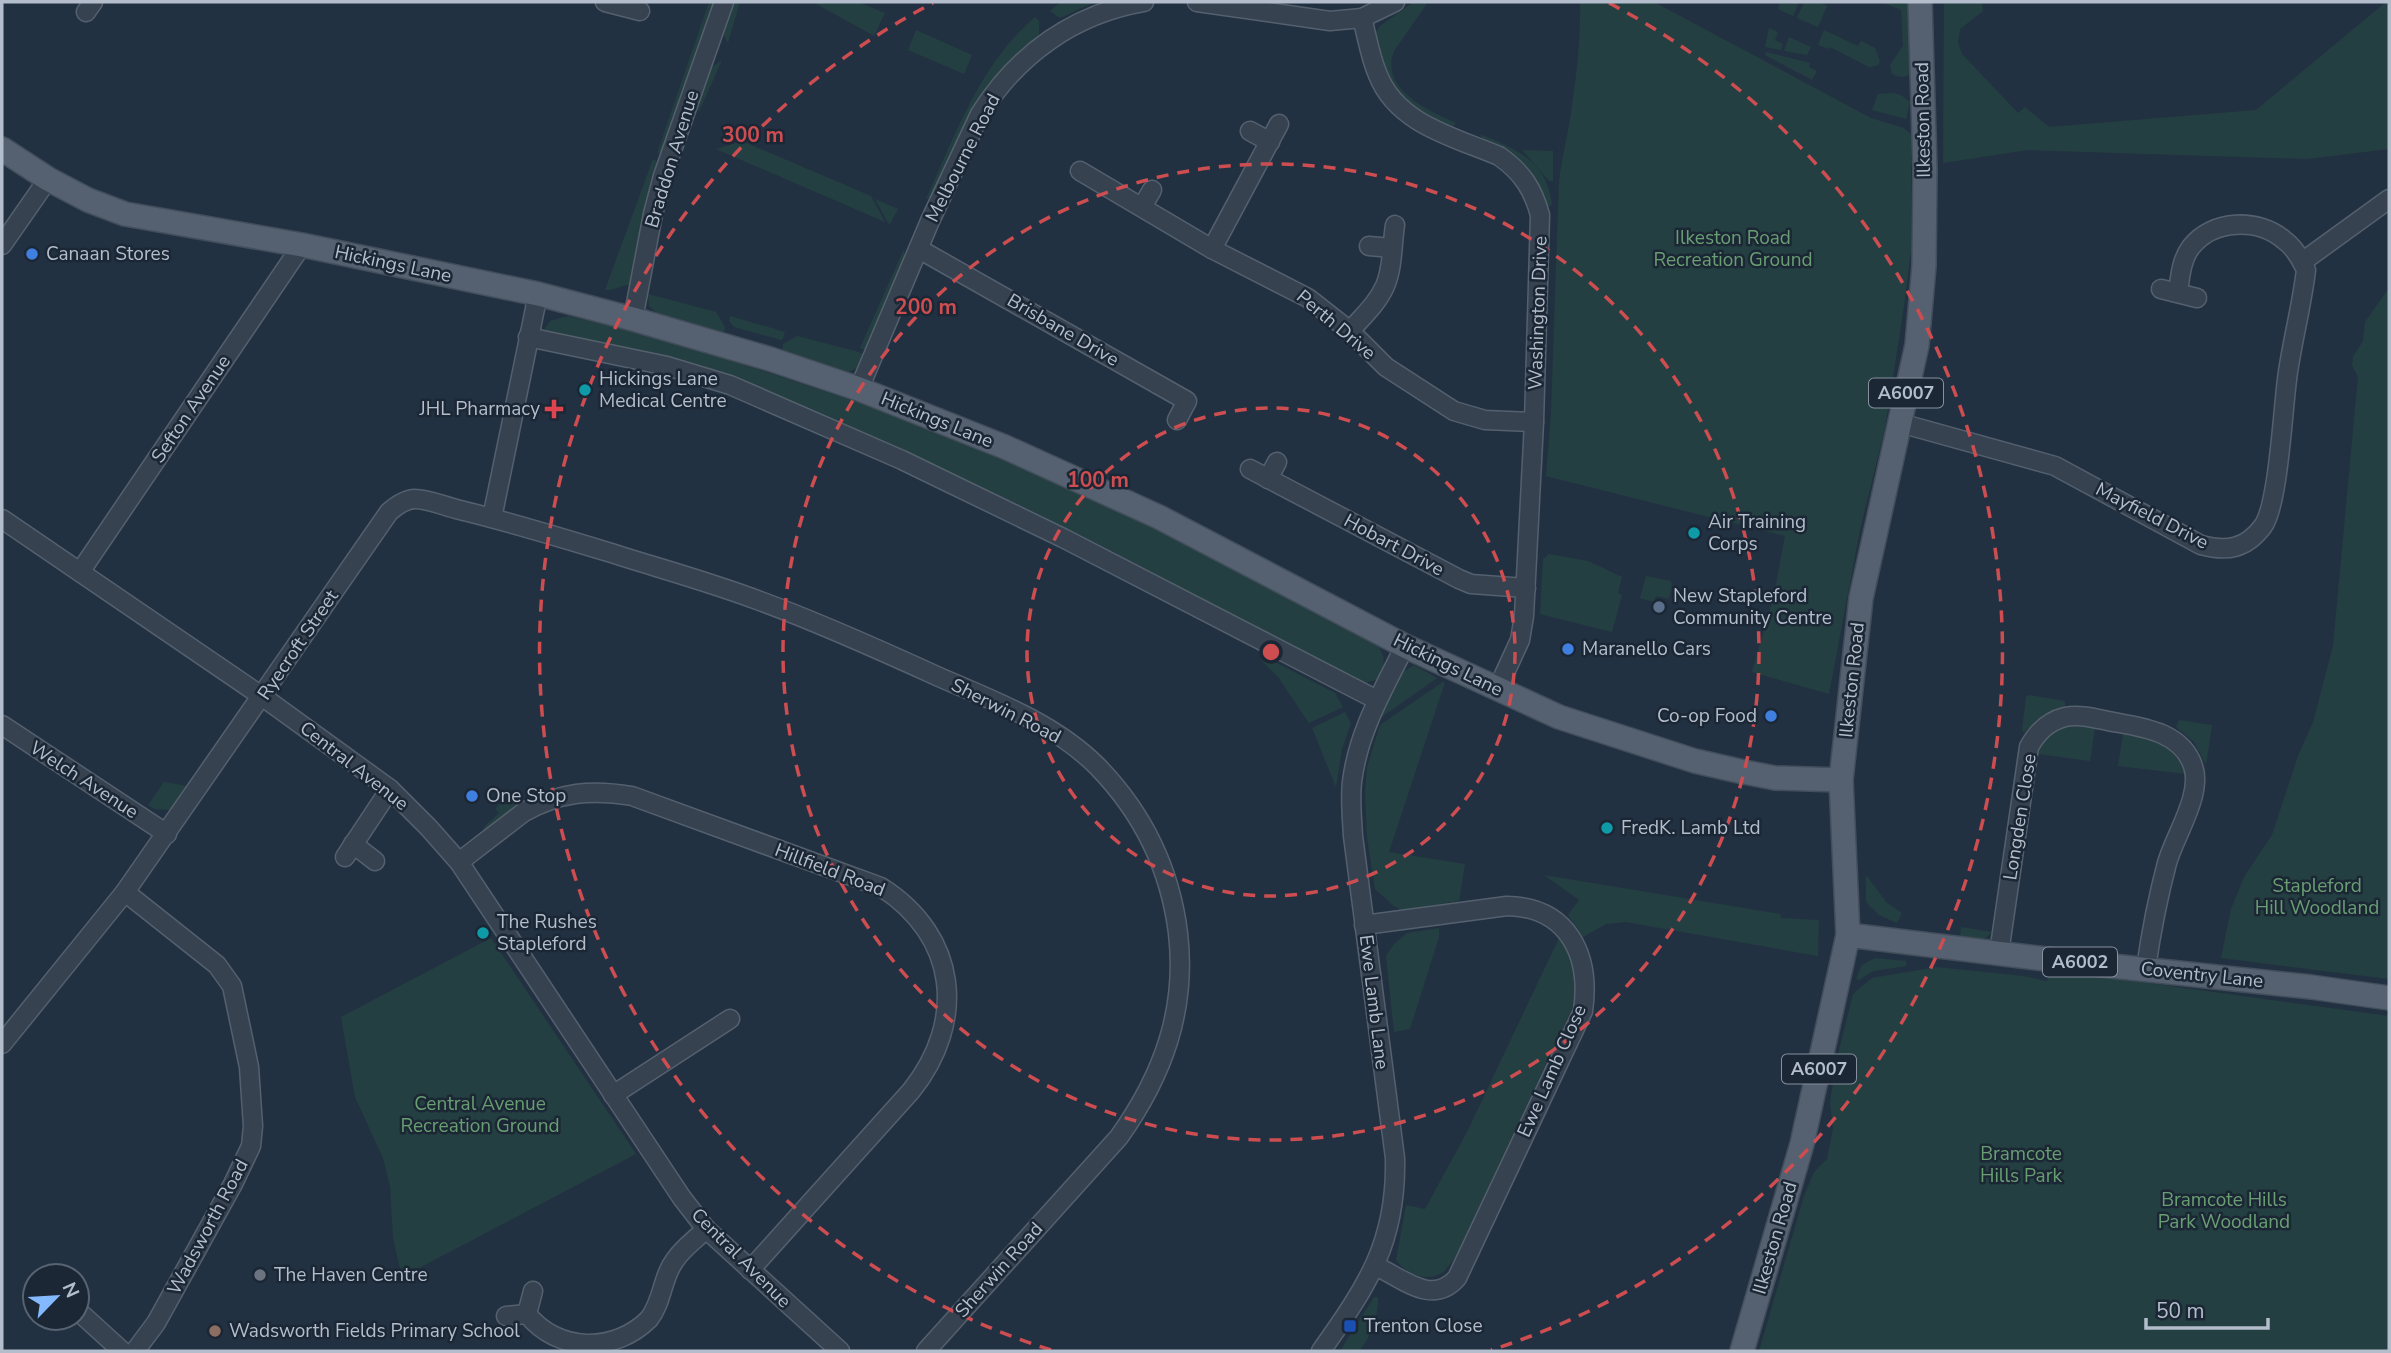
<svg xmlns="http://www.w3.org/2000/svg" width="2391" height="1353" font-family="'Nunito Sans',sans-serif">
<rect width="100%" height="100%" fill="#223141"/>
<g fill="#243f41">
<path d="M709,2H717L663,152L657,153Z"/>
<path d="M733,2H740L728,43L722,32Z"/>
<path d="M813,2H858L885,13L874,36Z"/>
<path d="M1061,2H1095L1060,18L1050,11Z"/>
<path d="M1414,2H1428L1394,51C1379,89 1429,111 1456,123L1454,126C1408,125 1378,73 1376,32L1380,26Z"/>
<path d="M1580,2H1654L1871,118L1904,128L1911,134V250L1904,306L1885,428L1860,530L1829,694L1752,672L1774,595L1785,536L1546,476L1551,413L1559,181C1562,155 1569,131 1572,105C1577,72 1581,36 1580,2Z"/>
<path d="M1780,2H1799L1793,16L1778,9Z"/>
<path d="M1804,2H1820L1827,6L1818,27L1797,18Z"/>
<path d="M1881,2H1907L1911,72C1907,79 1898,77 1892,74L1890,65L1903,46L1901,10Z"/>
<path d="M1944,2H1982L1983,11L1960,29L1958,42L1962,54L2018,113L2025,107L2049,127L2256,110L2386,2H2389V149L2307,159L2028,150L1943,163Z"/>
<path d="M1035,17L1039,21V35L1018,53L982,92L933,197L926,199C955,135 980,64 1035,17Z"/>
<path d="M1769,28L1778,32L1775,40L1783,44L1781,50L1765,47Z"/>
<path d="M916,30L972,55L964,74L908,50Z"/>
<path d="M1824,30L1858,46L1861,41L1875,48L1880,61L1878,65L1869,67L1830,47L1828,49L1818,45Z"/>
<path d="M1789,37L1811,47L1807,55L1784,51Z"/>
<path d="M1766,52L1810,63L1809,67L1817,71L1812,80L1765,55Z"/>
<path d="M722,60L699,112L696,107L709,69Z"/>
<path d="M1893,93L1901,95L1910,102L1906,119L1872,110L1878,94Z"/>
<path d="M1480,134C1516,149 1547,161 1552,205L1548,207C1541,190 1534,176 1521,163C1509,153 1485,149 1480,134Z"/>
<path d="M742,141L871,196L885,222L716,149Z"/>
<path d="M1522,150L1553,151V181H1549Z"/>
<path d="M653,159L659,163L633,285C623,283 615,291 605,290Z"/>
<path d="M875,199L898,209L890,224L888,223Z"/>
<path d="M904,249V264L865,350L860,348Z"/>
<path d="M2389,288V979L2221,958L2231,909L2244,877L2272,835L2298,756L2313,722L2333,646L2358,377L2352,365L2353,357L2363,341L2365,322Z"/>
<path d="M648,294L716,312L725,327L724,332L659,315L649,306Z"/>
<path d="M568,316L640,333L744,365L867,405L998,453L1206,550L1379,647C1387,661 1384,666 1376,680L1358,685L948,473L817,413L773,395L543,331L550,321Z"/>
<path d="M730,316L785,332L783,338L781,340L734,327L729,321Z"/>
<path d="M797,336L855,351L864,354L857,368L843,374L782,351L783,344Z"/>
<path d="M1549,554L1588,561L1622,577L1618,593L1622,595L1612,632L1540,614L1543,559Z"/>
<path d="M1646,576L1671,581L1672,584L1669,599L1656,596L1654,602L1640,598Z"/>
<path d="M1265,657L1335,693L1343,707L1309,723L1278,677L1262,661Z"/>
<path d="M1414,665L1437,678L1379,719L1401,673Z"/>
<path d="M1443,682L1445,683L1443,688L1389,852L1465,864L1459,901L1402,910L1394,906L1375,889L1367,838L1365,793L1367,767L1380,725Z"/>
<path d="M2029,695L2065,701V707C2047,711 2036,720 2024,733L2022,730L2026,697Z"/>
<path d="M1345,712L1351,723L1342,749L1336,787L1312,728Z"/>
<path d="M2179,720L2212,725L2206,765L2194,742L2176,727Z"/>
<path d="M2070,726L2095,728L2090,761L2038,754C2042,738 2055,730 2070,726Z"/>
<path d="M2123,734C2152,740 2174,744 2186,774L2118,766Z"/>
<path d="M164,782L187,786L170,810L155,809L148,805Z"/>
<path d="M509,794L518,801L519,806L487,832L483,828L499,813L495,809Z"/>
<path d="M1544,875L1780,914L1781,918L1819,920L1818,956L1626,922L1606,924L1583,937L1568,915L1579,900Z"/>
<path d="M1866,875L1887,903L1902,913L1897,923L1879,915L1866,902Z"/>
<path d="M1961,927L1992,932C1984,943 1972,939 1960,937Z"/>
<path d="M1439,928V937L1410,1029L1394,1032L1386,956L1394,944L1407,933Z"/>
<path d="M1560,936L1577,965L1575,1002L1460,1248C1457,1254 1453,1261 1448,1267C1434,1285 1407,1276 1396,1260L1406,1205L1425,1209L1467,1132Z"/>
<path d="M491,938L636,1154L402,1277L393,1238L390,1186L383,1158L355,1097L341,1017Z"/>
<path d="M1875,958L1906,961V966L1873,971L1859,980L1856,979L1862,965Z"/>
<path d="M1936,967L2023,976L2047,981L2049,974L2068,972L2389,1016V1351H1759L1804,1196L1814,1172L1827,1159L1831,1139L1833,1128L1830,1102L1837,1058L1853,994L1872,978Z"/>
<path d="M1374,1297H1378C1378,1318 1372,1335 1359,1351H1340Z"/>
</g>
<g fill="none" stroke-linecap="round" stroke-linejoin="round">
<defs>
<g id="minor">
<path d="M605,2L640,11"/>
<path d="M1197,2L1330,21L1362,18L1395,2"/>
<path d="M86,12L93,2"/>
<path d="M1362,18C1367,36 1370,57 1378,75C1397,124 1454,137 1499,156C1522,172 1533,189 1540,215L1534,422L1524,616L1520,640L1497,690"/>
<path d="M1250,131L1270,142"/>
<path d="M1080,171L1212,249L1308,298L1350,331L1386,367L1454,411L1485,420L1534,422"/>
<path d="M1142,207L1152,190"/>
<path d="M2,245L48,179"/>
<path d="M1369,246L1392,248"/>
<path d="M919,249L1187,401L1177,420"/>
<path d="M1212,249L1279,124"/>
<path d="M2302,262L2389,199"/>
<path d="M2161,289L2197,298"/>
<path d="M633,319L653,214L663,176L724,2"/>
<path d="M1350,331C1362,317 1377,304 1385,286C1393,268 1392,244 1395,225"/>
<path d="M528,337L667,366L730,385L902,460L1063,538L1377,700"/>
<path d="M859,389L930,221L980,114C1018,54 1074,14 1144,2"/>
<path d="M1900,423L2055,466L2201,545C2227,552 2246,549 2263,526C2279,504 2283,403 2288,372C2293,338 2302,304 2306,270C2301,259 2294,247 2284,240C2258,218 2213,219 2191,247C2181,260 2180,278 2178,293"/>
<path d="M1250,469L1459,579L1471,584L1526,588"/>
<path d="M1268,479L1277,462"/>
<path d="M492,518L538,294"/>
<path d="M2,519L263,697L390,789L429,828L459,862L682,1198L706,1229L840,1351"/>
<path d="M80,572L302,245"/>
<path d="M2,725L167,834"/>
<path d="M353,844L375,861"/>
<path d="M345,857L390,789"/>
<path d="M459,862L524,812C561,792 591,789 632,796L881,887C958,936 967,1021 911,1091L750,1270"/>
<path d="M125,892L217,965L232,986L249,1067L253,1126L251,1146L233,1184L156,1323L135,1351"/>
<path d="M1364,925L1507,906C1568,907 1591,955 1583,1011L1457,1278C1431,1307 1402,1277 1375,1266"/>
<path d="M1999,953L2029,747C2037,732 2049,721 2065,717C2079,714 2094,718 2108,721C2139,727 2181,730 2193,766C2203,794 2175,835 2167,863C2158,897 2151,933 2146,968"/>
<path d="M2,1044L125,892L389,512C396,506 405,499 415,499C429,499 446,507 460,510C510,522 559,537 608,552C658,568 710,582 760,601C820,623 880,650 939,677C994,701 1054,723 1097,766C1142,812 1170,869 1178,933C1187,1010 1163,1075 1119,1137L926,1351"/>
<path d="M613,1095L730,1019"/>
<path d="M77,1310L122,1351"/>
<path d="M527,1314L533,1291"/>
<path d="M506,1316L527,1314C558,1353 615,1353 649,1319C663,1301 662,1277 675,1260C683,1248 696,1239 706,1229"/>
<path d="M1321,1351C1367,1286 1397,1242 1395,1158L1353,836C1352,818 1350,799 1352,782C1358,732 1383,690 1405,646"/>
</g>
<g id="major">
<path d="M2,149L48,179L88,200L125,214L302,245L538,294L633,319L770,359L859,389L1005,447L1159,517L1405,646L1559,717L1695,761L1739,771L1775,778L1841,780"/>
<path d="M1848,935L2046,959L2311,987L2389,998"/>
<path d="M1742,1351L1802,1144L1848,935L1841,780L1861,598L1917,345L1924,266L1925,170L1920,2"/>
</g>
</defs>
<use href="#minor" stroke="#55606e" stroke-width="21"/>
<use href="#major" stroke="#434e5c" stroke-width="26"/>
<use href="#minor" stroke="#374250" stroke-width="18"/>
<use href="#major" stroke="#556170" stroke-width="23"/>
</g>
<g fill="none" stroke="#cd4d51" stroke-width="3.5" stroke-dasharray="12 9">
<circle cx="1271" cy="652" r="244"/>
<circle cx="1271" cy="652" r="488"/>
<path d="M1051 1350A732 732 0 0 1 933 3M1609 3A732 732 0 0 1 1491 1350"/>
</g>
<g fill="#3f7fe0" stroke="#1c2735" stroke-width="2.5">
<circle cx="32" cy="254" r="7"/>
<circle cx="1568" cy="649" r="7"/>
<circle cx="1771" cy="716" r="7"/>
<circle cx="472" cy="796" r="7"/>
</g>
<g fill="#0f9aa8" stroke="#1c2735" stroke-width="2.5">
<circle cx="585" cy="390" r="7"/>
<circle cx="1694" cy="533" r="7"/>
<circle cx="1607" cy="828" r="7"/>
<circle cx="483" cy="933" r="7"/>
</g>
<path fill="#e0444e" stroke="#1c2735" stroke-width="2.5" d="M550.5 398.5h7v7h7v7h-7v7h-7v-7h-7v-7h7z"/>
<circle fill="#5c6f8a" stroke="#1c2735" stroke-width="2.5" cx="1659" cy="607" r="7"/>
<circle fill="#6b7280" stroke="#1c2735" stroke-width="2.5" cx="260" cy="1275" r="7"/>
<rect fill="#1a4fb4" stroke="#1c2735" stroke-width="2.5" x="1343" y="1319" width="14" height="14" rx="3.5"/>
<circle fill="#8d6e63" stroke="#1c2735" stroke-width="2.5" cx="215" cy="1331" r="7"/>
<g text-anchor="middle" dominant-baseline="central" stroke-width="5" stroke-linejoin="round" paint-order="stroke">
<g fill="#1c2735" stroke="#86909e" stroke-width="2">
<rect x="1869" y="378.5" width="74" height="29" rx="5"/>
<rect x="2043" y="947.5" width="74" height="29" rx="5"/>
<rect x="1782" y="1054.5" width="74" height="29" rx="5"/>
</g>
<g font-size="18" font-weight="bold" fill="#b3bdcb">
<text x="1906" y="393">A6007</text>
<text x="2080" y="962">A6002</text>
<text x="1819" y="1069">A6007</text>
</g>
<g font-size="19" fill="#b3bdcb" stroke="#1c2735">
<text transform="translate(1923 120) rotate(-91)">Ilkeston Road</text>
<text transform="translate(963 158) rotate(-63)">Melbourne Road</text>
<text transform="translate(672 159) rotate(-73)">Braddon Avenue</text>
<text transform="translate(393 264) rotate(12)">Hickings Lane</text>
<text transform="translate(1538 313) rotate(-88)">Washington Drive</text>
<text transform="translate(1336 325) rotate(40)">Perth Drive</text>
<text transform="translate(1063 330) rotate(30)">Brisbane Drive</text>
<text transform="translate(191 409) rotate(-56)">Sefton Avenue</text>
<text transform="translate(937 420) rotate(22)">Hickings Lane</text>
<text transform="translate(2152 516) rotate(27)">Mayfield Drive</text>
<text transform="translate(1394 545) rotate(28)">Hobart Drive</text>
<text transform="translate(298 645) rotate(-56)">Ryecroft Street</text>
<text transform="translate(1448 665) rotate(26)">Hickings Lane</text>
<text transform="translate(1852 680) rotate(-84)">Ilkeston Road</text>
<text transform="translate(1006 711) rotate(27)">Sherwin Road</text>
<text transform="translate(354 766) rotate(38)">Central Avenue</text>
<text transform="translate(84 780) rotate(33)">Welch Avenue</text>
<text transform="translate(2020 817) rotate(-81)">Longden Close</text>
<text transform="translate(830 870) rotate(21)">Hillfield Road</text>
<text transform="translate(2202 975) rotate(6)">Coventry Lane</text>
<text transform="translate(1374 1002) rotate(83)">Ewe Lamb Lane</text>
<text transform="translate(1552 1071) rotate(-66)">Ewe Lamb Close</text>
<text transform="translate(208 1227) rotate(-62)">Wadsworth Road</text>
<text transform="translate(1775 1238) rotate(-74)">Ilkeston Road</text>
<text transform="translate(741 1258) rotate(45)">Central Avenue</text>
<text transform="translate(999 1270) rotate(-48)">Sherwin Road</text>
</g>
<g font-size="19" fill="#689e72" stroke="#1c2735">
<text x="1733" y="238">Ilkeston Road<tspan x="1733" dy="22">Recreation Ground</tspan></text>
<text x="2317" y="886">Stapleford<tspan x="2317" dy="22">Hill Woodland</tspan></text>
<text x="480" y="1104">Central Avenue<tspan x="480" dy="22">Recreation Ground</tspan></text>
<text x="2021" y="1154">Bramcote<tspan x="2021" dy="22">Hills Park</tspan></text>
<text x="2224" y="1200">Bramcote Hills<tspan x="2224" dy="22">Park Woodland</tspan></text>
</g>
<g font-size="19" fill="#b3bdcb" stroke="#1c2735" text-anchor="start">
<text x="46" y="254">Canaan Stores</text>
<text x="599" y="379">Hickings Lane<tspan x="599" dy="22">Medical Centre</tspan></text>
<text x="540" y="409" text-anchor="end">JHL Pharmacy</text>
<text x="1708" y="522">Air Training<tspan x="1708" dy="22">Corps</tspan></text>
<text x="1673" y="596">New Stapleford<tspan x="1673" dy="22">Community Centre</tspan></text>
<text x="1582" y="649">Maranello Cars</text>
<text x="1757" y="716" text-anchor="end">Co-op Food</text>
<text x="486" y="796">One Stop</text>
<text x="1621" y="828">FredK. Lamb Ltd</text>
<text x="497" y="922">The Rushes<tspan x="497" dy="22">Stapleford</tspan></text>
<text x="274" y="1275">The Haven Centre</text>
<text x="1364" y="1326">Trenton Close</text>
<text x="229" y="1331">Wadsworth Fields Primary School</text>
</g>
</g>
<circle cx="1271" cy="652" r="10" fill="#cd4d51" stroke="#1c2735" stroke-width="3.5"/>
<g font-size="21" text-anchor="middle" font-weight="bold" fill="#cd4d51" stroke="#1c2735" stroke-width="5" stroke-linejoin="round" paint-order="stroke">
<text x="753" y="142">300 m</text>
<text x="926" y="314">200 m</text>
<text x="1098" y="487">100 m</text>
</g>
<rect width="2391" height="1353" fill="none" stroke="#b3bdcb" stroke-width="7"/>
<g transform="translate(56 1297) rotate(65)"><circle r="33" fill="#1c2735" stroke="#586371" stroke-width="2"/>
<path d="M0-5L12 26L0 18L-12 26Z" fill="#84b9ff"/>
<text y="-10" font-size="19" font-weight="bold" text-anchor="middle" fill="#b3bdcb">N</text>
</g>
<path d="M2146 1318v10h122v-10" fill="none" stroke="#b3bdcb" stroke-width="3.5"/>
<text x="2156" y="1318" font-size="21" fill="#b3bdcb" stroke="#1c2735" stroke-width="5" paint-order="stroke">50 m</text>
</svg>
